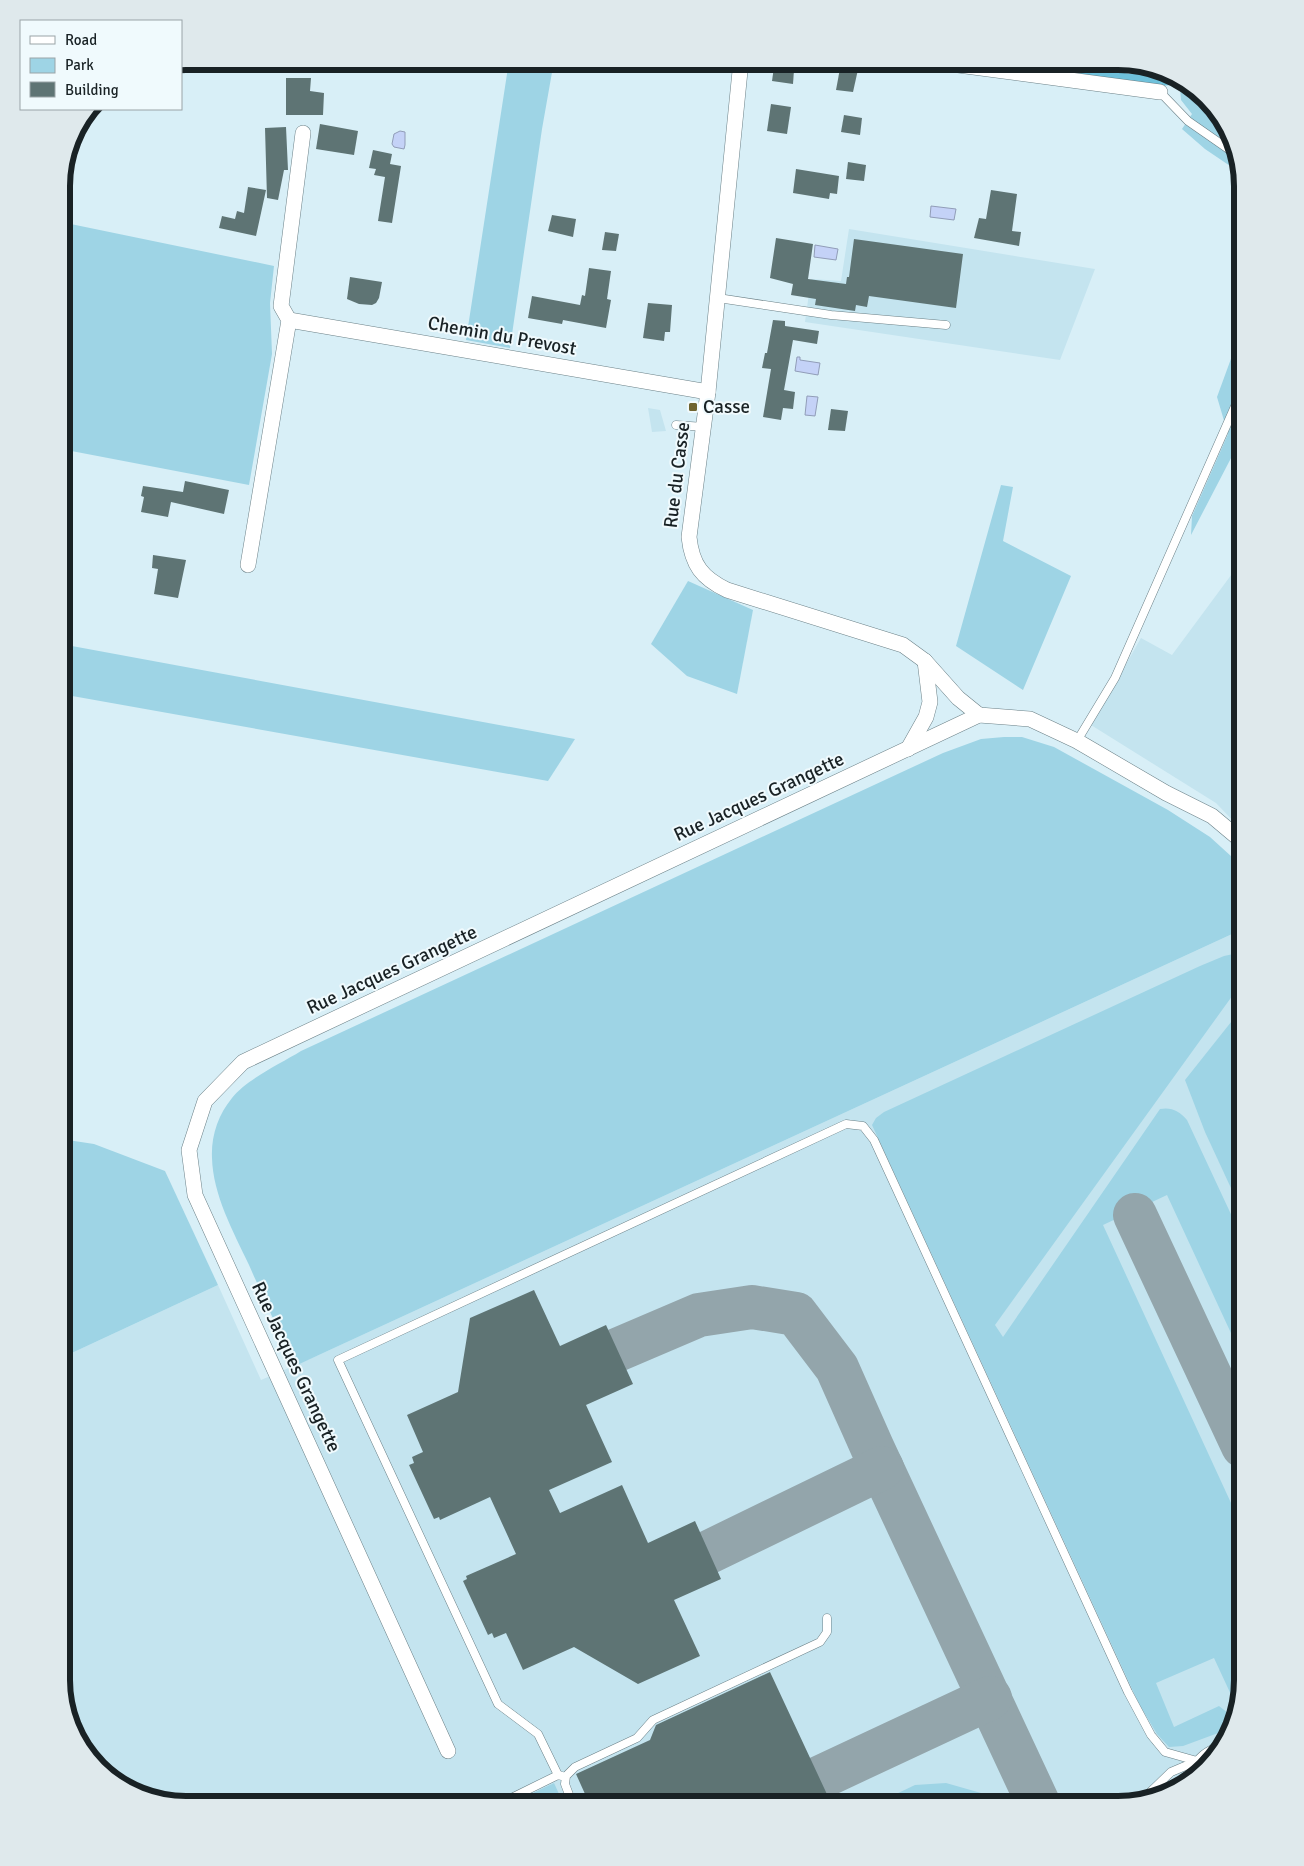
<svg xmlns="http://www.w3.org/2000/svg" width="1304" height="1866" font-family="Signika,sans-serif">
<rect width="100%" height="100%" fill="#d8eff7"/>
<g fill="#c4e4ef">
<path d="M849,229L1095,269L1060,360L805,322L811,279L841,281Z"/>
<path d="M648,408L660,410L666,431L652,432Z"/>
<path d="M1243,559V831L1216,803L1091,725L1141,638L1172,655Z"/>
<path d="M1243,929V1680L1226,1742L1180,1788L1118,1805L179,1804L117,1784L78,1742L61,1680V1358L218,1285L261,1380L321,1354Z"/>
</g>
<g fill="#9ed4e5">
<path d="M509,61H554L542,129L510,348L466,340Z"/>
<path d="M964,61L1125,62L1140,66L1132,74L1065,64L1057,75Z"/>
<path d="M1179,78L1226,124L1239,172L1205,149L1182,129L1192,114L1181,100Z"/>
<path d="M61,222L274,266L270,303L272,354L249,485L61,449Z"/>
<path d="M1243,335V399L1237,412L1243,415V435L1191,535L1192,516L1228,434L1217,397L1236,345Z"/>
<path d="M1001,485L1013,487L1003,541L1071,576L1023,690L956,646Z"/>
<path d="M688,581L753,610L737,694L687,676L651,644Z"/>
<path d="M61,644L575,739L548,781L61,694Z"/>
<path d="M1004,737H1022L1054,747L1168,810L1210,837L1243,867V929L295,1366C279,1332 264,1299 249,1265C233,1231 213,1195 212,1158C211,1136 218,1115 232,1098C247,1079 280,1064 301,1051L943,753L981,739Z"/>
<path d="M1243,952V981L995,1325L1003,1337L1160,1109C1172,1107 1179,1111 1187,1120L1243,1240V1359L1167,1195L1103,1225L1243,1529V1680L1236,1703L1233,1699L1214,1658L1156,1683L1174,1727L1219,1706L1233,1717L1229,1729L1183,1746L1169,1747L1157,1734L1139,1704L872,1125L876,1118L884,1112L1200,966L1224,956Z"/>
<path d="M1243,1007V1214L1205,1132L1185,1080Z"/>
<path d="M61,1139L94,1144L165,1171L218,1285L61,1358Z"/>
<path d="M554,1783L564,1805H508Z"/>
<path d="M946,1783L981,1793L997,1805H873L915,1785Z"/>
</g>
<path fill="#6fc1db" d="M1065,64L1131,74L1140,66L1179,78V84L1161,86L1057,75Z"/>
<g fill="#c4d2f7" stroke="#919db8">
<path d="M400,131L405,132V145L404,149L394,147L392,144L394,134Z"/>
<path d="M931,206L956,209L954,220L930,217Z"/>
<path d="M815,245L838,249L836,260L814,257Z"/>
<path d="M797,357H800V360L820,363L818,375L795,371Z"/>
<path d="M807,396L818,397L815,416L805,415Z"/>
</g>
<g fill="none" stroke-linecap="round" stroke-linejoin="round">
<g stroke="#93a5ab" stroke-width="44">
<path d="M1135,1215L1243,1446"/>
<path d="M617,1350L699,1315L752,1307L796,1314L837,1368L872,1447L1039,1805"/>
<path d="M709,1552L882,1468"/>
<path d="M819,1778L990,1698"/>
</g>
</g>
<g fill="#5e7474">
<path d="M841,63L859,65L853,92L836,90Z"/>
<path d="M774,67L794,70L793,84L772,81Z"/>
<path d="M286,78H311L310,91L324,93L323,115H286Z"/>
<path d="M771,104L791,107L787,134L767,131Z"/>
<path d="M844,115L862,118L860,135L841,132Z"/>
<path d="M320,124L358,131L354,155L316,149Z"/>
<path d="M286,127L288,170H284L278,200L267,198L265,128Z"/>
<path d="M373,150L392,154L390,164L401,166L392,223L378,221L385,177L374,175L376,169L369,168Z"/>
<path d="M848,162L866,165L864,181L846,179Z"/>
<path d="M796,169L839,176L837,194L830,193L829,199L793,193Z"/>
<path d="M248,187L266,190L256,236L219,228L222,216L235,219L237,211L244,213Z"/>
<path d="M991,190L1017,194L1012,231L1021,232L1019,246L974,238L979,218L986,219Z"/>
<path d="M552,215L576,219L573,237L548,231Z"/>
<path d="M605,232L619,234L616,251L602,250Z"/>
<path d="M776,238L813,244L808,279L846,284L847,277H849L854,239L963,254L956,308L869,296L867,307L856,305L855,311L815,305L816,299L791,295L793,284L770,278Z"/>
<path d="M589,268L611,271L607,299L611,300L606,328L563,320L562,324L528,318L532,296L580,305L582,295L585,296Z"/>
<path d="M350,277L382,282L379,298L376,303L372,305L359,304L347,299Z"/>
<path d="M648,303L672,305L670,332H665L664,341L643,338Z"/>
<path d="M773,320L785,321V326L819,331L817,344L793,340L784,390L795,392L793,409L783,408L781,420L763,417L771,369L762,368L765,353H767Z"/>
<path d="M831,409L848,411L845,431L828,430Z"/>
<path d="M185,481L229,490L224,514L171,502L168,517L141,512L144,497L141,496L143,486L183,492Z"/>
<path d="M153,555L186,560L178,598L154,594L158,569L152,568Z"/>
<path d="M534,1290L560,1346L606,1325L633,1384L586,1405L612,1462L549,1490L560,1513L622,1485L648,1543L695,1521L721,1579L674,1600L700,1656L638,1684L574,1647L523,1670L506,1633L494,1638L492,1633L488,1635L463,1581L467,1579L466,1576L516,1554L490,1497L440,1520L439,1517L434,1519L409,1465L414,1463L412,1457L423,1452L407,1415L458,1392L470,1318Z"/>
<path d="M770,1672L832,1805H590L576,1774L650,1740L656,1725Z"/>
</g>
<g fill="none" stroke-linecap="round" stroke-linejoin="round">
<defs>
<g id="lane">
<path d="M1160,92L1188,121L1234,153"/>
<path d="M718,298L831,315L946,325"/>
<path d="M676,425L704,427"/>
<path d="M1077,741L1115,678L1243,388"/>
<path d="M558,1775L538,1734L498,1704L338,1360L846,1124L863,1126L874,1140L1128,1692L1151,1735L1165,1752L1197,1761"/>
<path d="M1192,1776C1192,1757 1211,1749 1226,1743"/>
<path d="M1144,1798L1171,1772L1197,1761"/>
<path d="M497,1805L558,1775L562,1776"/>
<path d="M573,1805L565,1784L566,1776L575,1767L637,1738L653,1720L820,1642L827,1632V1618"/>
</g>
<g id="street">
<path d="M741,61L708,392L689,537C692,565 702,578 727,590L903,645L925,661L958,698L979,715"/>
<path d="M928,61L1160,92"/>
<path d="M289,320L708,392"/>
<path d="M248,565L289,320L281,306L303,133"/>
<path d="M908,749L926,717L930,702L925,661"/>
<path d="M448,1751L195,1195L189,1150L205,1101L243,1062L979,715L1030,719L1077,741L1166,793L1212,816L1243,842"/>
</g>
</defs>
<use href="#lane" stroke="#6b8087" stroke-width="9"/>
<use href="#street" stroke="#6b8087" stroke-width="16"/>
<use href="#lane" stroke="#fff" stroke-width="8"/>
<use href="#street" stroke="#fff" stroke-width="15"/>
</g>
<rect fill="#6e632f" stroke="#f0fafd" stroke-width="2" x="688" y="402" width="10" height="10" rx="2.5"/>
<g text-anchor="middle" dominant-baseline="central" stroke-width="4" stroke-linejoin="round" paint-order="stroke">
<g font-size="19" fill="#192225" stroke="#f0fafd">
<text transform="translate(502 336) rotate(10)">Chemin du Prevost</text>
<text transform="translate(677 475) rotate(-83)">Rue du Casse</text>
<text transform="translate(759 797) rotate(-25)">Rue Jacques Grangette</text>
<text transform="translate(392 970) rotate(-25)">Rue Jacques Grangette</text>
<text transform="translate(296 1367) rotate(65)">Rue Jacques Grangette</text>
</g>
<g font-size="19" fill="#192225" stroke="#f0fafd" text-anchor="start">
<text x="703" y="407">Casse</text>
</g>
</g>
<path d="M0 0H1304V1866H0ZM186 70H1118A116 116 0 0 1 1234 186V1680A116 116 0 0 1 1118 1796H186A116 116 0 0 1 70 1680V186A116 116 0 0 1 186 70Z" fill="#dfe9ec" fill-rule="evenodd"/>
<path fill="none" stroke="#192225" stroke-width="6" d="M186 70H1118A116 116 0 0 1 1234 186V1680A116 116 0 0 1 1118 1796H186A116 116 0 0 1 70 1680V186A116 116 0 0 1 186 70Z"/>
<rect x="20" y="20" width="162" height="90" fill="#f0fafd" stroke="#9aa4a7"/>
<rect x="30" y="36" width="25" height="8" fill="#ffffff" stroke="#9aa4a7"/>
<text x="65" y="45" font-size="15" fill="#192225">Road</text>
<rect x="30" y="58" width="25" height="15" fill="#9ed4e5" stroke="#9aa4a7"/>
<text x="65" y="70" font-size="15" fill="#192225">Park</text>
<rect x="30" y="82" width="25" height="15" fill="#5e7474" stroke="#9aa4a7"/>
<text x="65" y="95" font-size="15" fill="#192225">Building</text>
</svg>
